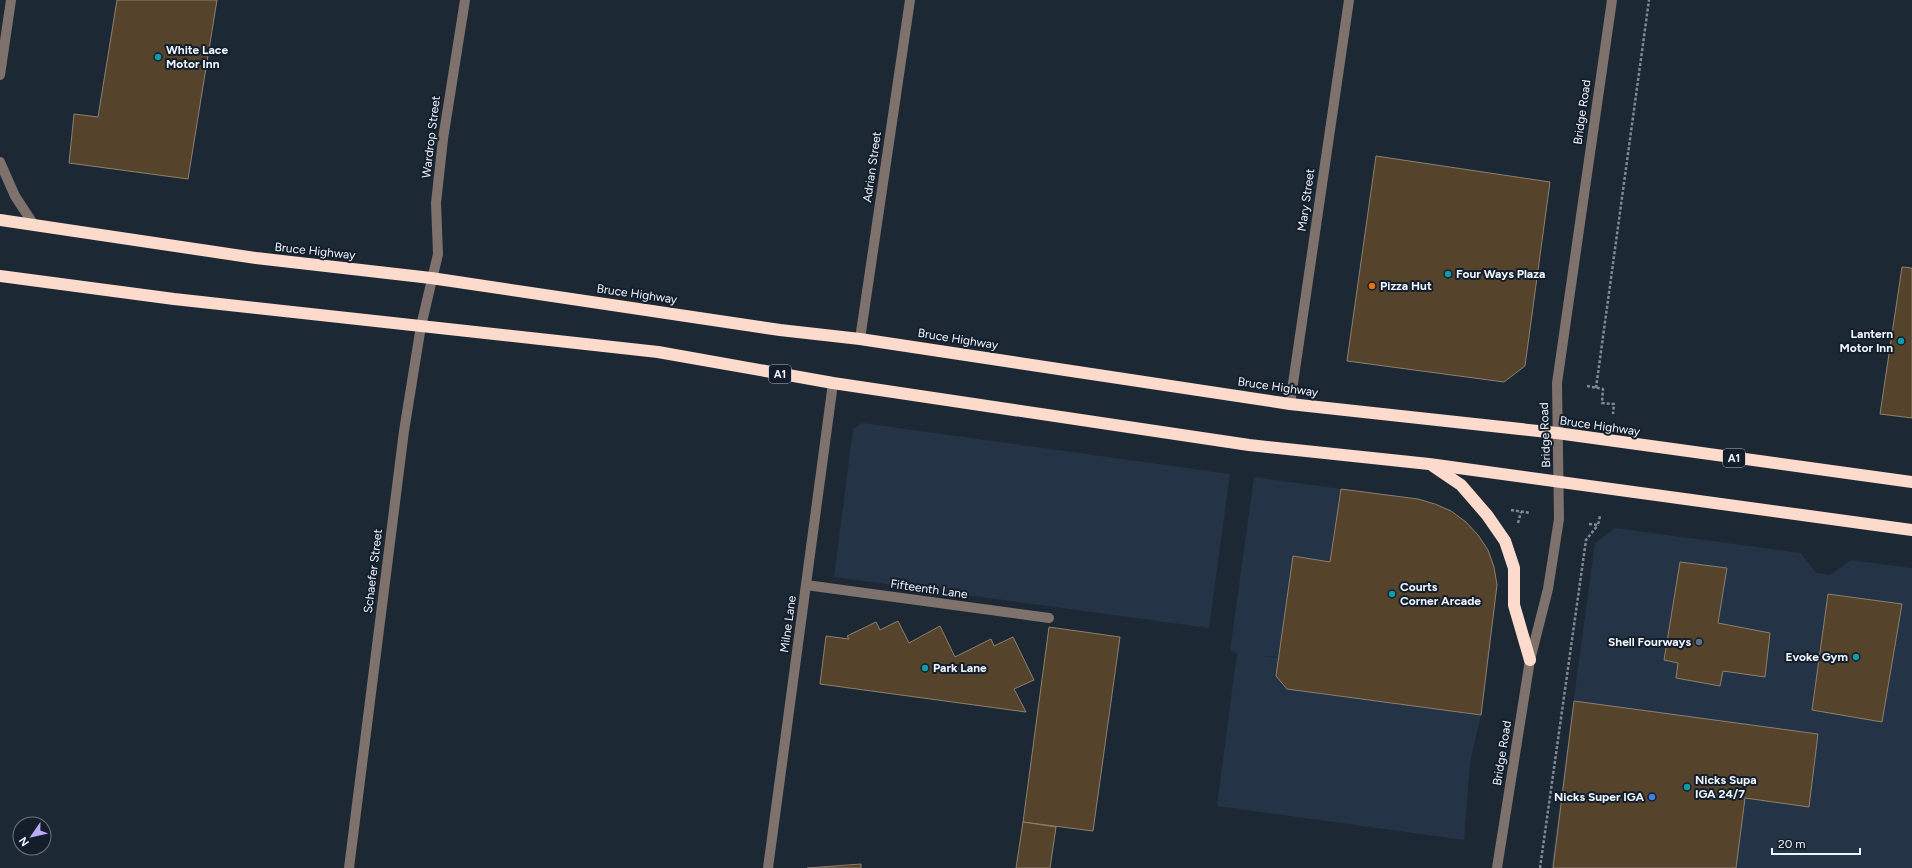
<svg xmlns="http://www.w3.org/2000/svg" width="1912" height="868" font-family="Figtree,sans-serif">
<rect width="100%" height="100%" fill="#1d2835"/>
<g fill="#243345">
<path d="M862,423L1230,474L1209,628L834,577L853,429Z"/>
<path d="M1254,477L1341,489L1330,561L1293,557L1279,657L1263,656L1279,658L1276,676L1287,689L1481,715L1470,763L1464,840L1217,806L1237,653L1230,651Z"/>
<path d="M1615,528L1801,553L1816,573L1830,575L1851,560L1912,568V868H1551L1595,543Z"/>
</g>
<g fill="#55432c" stroke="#8c806f">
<path d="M117,0H217L188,179L69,163L74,114L98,117Z"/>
<path d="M1376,156L1550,182L1525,366L1504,382L1347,361Z"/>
<path d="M1902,267L1912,268V418L1880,414Z"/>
<path d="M1341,489L1418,499L1435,504L1451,511L1466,522L1478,535L1488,550L1494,567L1497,585L1481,715L1287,689L1276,676L1293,556L1330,562Z"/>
<path d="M1680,562L1727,568L1718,623L1770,633L1765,677L1723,671L1720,686L1676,678L1678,663L1664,660Z"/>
<path d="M1828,594L1902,604L1882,722L1812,710Z"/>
<path d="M898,621L909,643L940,626L955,657L991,639L994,646L1013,637L1034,680L1014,689L1026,712L820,684L826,636L849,639L847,636L876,622L880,630Z"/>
<path d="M1049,627L1120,637L1093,831L1023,822Z"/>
<path d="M1574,701L1818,734L1809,807L1745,798L1736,868H1553Z"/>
<path d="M1023,822L1056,827L1050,868H1016Z"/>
<path d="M861,864V868H807Z"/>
</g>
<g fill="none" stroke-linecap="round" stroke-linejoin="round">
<g stroke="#808994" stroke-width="2.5" stroke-dasharray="3 2" stroke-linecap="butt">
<path d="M1587,386L1603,389L1602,403L1614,404L1613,414"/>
<path d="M1596,388L1649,0"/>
<path d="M1511,510L1530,513"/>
<path d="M1518,523L1521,512"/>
<path d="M1589,524L1598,525L1600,516"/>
<path d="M1540,868L1586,540L1598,525"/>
</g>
<g stroke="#7f726c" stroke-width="10">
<path d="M0,75L11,0"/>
<path d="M0,162L15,196L34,225"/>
<path d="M860,339L910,0"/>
<path d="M1290,404L1349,0"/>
<path d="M806,585L1049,618"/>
<path d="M349,868L404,431L421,326L438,254L436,203L443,139L465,0"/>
<path d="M768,868L833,383"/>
<path d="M1497,868L1530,660L1548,589L1559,519L1557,383L1612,0"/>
</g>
<g stroke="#fddbcc" stroke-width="12">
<path d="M0,220L256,258L431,278L780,330L860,339L1290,404L1557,433L1912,482"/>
<path d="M0,276L174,299L658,352L833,383L1249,445L1429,464L1912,530"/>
<path d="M1433,466L1461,485L1487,515L1505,541L1514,568V605L1530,660"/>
</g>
</g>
<g fill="#0f9aa8" stroke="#141e2b" stroke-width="1.5">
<circle cx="158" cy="57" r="4"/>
<circle cx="1448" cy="274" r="4"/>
<circle cx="1901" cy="341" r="4"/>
<circle cx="1392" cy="594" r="4"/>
<circle cx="1856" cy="657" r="4"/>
<circle cx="925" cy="668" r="4"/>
<circle cx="1687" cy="787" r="4"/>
</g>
<circle fill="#e8710a" stroke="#141e2b" stroke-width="1.5" cx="1372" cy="286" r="4"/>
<circle fill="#5c6f8a" stroke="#141e2b" stroke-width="1.5" cx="1699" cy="642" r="4"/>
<circle fill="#3f7fe0" stroke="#141e2b" stroke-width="1.5" cx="1652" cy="797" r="4"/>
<g text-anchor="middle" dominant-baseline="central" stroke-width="4" stroke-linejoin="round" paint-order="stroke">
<g fill="#141e2b" stroke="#adb4bf" stroke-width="1">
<rect x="769" y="365" width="22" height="18" rx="3"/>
<rect x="1723" y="449" width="22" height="18" rx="3"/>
</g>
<g font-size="11" font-weight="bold" fill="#eef5fe">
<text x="780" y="374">A1</text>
<text x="1734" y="458">A1</text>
</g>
<g font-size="12" font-weight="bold" fill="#eef5fe" stroke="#141e2b" text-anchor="start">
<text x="166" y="50">White Lace<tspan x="166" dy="14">Motor Inn</tspan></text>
<text x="1456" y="274">Four Ways Plaza</text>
<text x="1380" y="286">Pizza Hut</text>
<text x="1893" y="334" text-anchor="end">Lantern<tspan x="1893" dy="14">Motor Inn</tspan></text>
<text x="1400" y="587">Courts<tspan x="1400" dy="14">Corner Arcade</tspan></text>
<text x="1691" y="642" text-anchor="end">Shell Fourways</text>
<text x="1848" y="657" text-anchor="end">Evoke Gym</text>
<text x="933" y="668">Park Lane</text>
<text x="1695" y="780">Nicks Supa<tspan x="1695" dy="14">IGA 24/7</tspan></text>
<text x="1644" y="797" text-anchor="end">Nicks Super IGA</text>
</g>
<g font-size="12" fill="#eef5fe" stroke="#141e2b">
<text transform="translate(1582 112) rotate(-82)">Bridge Road</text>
<text transform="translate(431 137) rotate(-83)">Wardrop Street</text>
<text transform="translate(872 167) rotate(-82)">Adrian Street</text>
<text transform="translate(1306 200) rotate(-82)">Mary Street</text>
<text transform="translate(315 251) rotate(6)">Bruce Highway</text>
<text transform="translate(637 294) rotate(8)">Bruce Highway</text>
<text transform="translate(958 339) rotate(9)">Bruce Highway</text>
<text transform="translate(1278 387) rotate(8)">Bruce Highway</text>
<text transform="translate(1600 426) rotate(8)">Bruce Highway</text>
<text transform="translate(1545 435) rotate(-92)">Bridge Road</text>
<text transform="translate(373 571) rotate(-83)">Schaefer Street</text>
<text transform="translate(929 589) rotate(8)">Fifteenth Lane</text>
<text transform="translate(788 624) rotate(-82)">Milne Lane</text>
<text transform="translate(1502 753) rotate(-81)">Bridge Road</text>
</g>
</g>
<g transform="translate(32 836) rotate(236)"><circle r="19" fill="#141e2b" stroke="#6b747f"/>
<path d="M0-3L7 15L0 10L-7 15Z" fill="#b9abf7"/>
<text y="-6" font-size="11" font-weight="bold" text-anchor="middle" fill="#eef5fe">N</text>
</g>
<path d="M1772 848v6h88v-6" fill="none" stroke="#eef5fe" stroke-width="2"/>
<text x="1778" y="848" font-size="12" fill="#eef5fe" stroke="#141e2b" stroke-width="3" paint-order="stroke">20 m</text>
</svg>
